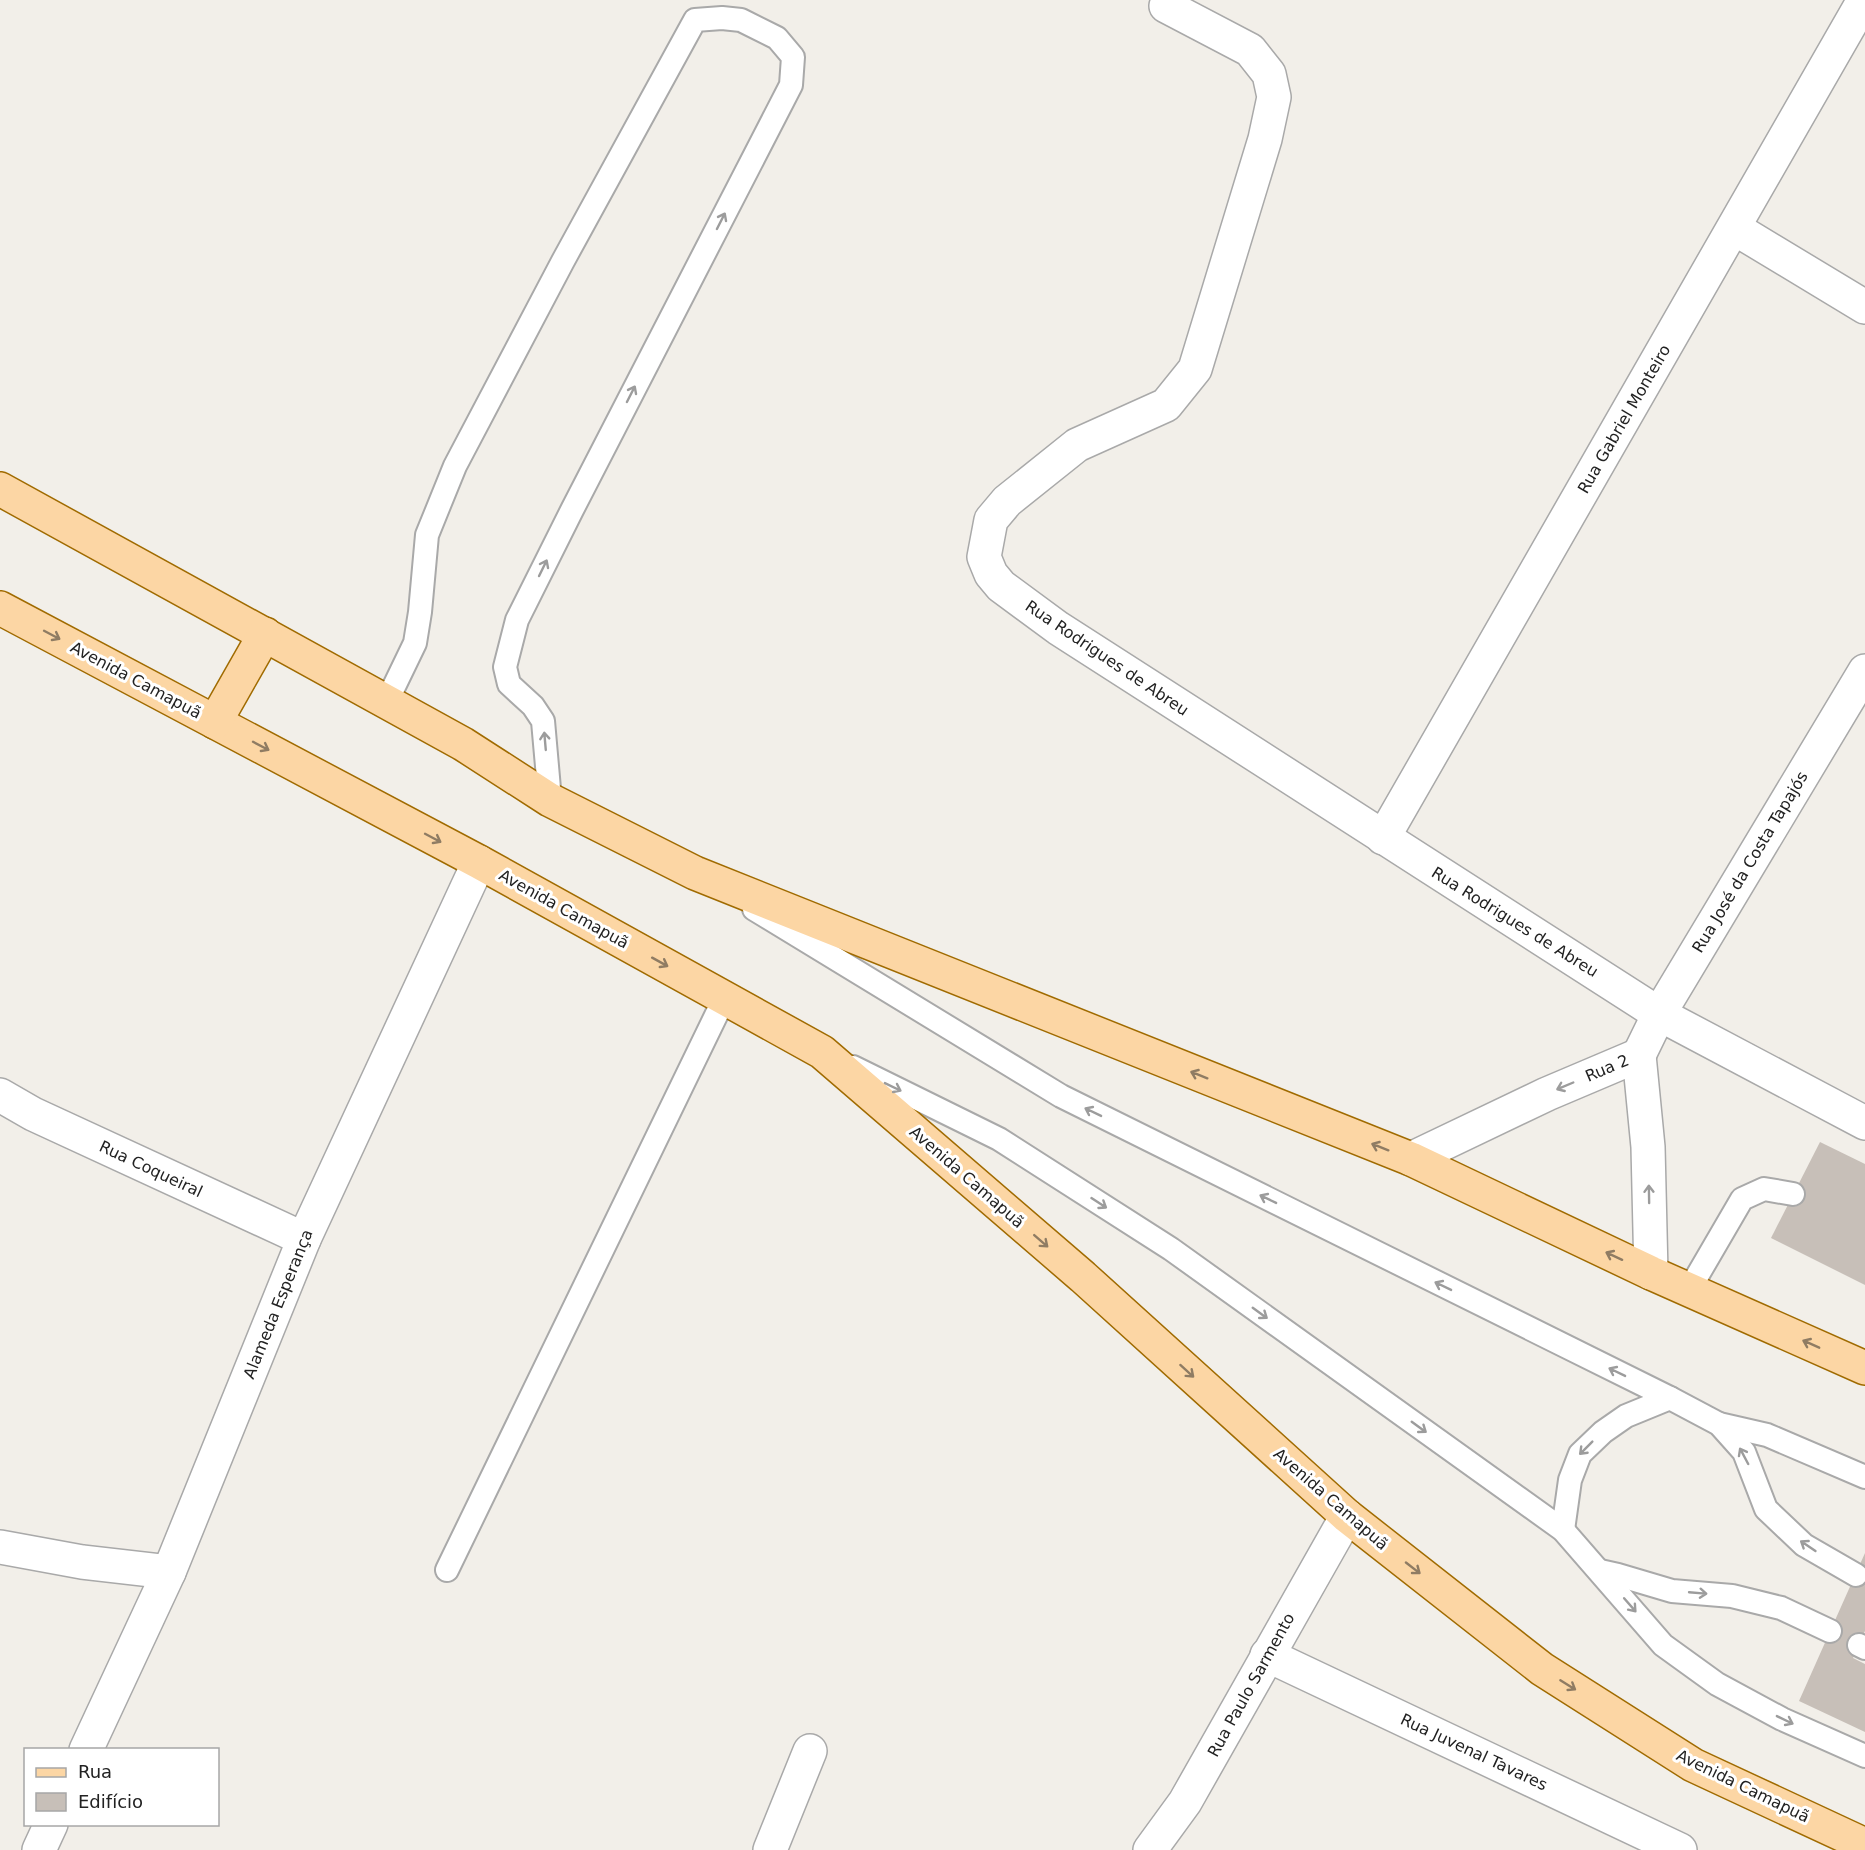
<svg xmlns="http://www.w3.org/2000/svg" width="1865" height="1850" font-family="'DejaVu Sans',sans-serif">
<rect width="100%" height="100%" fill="#f2efe9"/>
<g fill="#c7bfb8">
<path d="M1820,1142L1865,1164V1285L1771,1238Z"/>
<path d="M1865,1553V1631L1853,1658L1865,1664V1732L1799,1701Z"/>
</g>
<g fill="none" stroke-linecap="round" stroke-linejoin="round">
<defs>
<g id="lane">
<path d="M387,701L415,643L420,612L427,535L455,466L563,261L695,20L722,18L741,20L777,38L793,57L791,85L572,510L517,620L505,667L509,684L533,706L543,721L550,800"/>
<path d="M754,909L1061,1096L1670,1398"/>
<path d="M853,1067L999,1139L1171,1249L1563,1530L1663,1645L1717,1684L1782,1719L1865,1756"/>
<path d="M1689,1290L1742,1199L1764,1189L1793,1194"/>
<path d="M1719,1424L1767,1435L1865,1477"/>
<path d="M1563,1530L1570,1480L1580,1454L1603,1432L1626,1416L1670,1398L1719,1424L1744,1452L1766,1509L1804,1545L1856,1575"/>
<path d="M447,1570L725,997"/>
<path d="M1600,1571L1618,1575L1672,1591L1732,1596L1781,1608L1830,1631"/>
<path d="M1859,1645L1865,1648"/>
</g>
<g id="street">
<path d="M1166,6L1250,50L1269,74L1274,97L1265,139L1195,369L1166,405L1077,445L1007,501L991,520L984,557L991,574L1001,586L1058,628L1659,1014L1865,1123"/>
<path d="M1734,228L1865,307"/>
<path d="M1383,838L1864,0"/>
<path d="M1639,1055L1659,1014L1865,671"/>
<path d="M1639,1055L1648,1147L1651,1273"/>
<path d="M0,1095L33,1114L304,1239"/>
<path d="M1411,1159L1547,1094L1639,1055"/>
<path d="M0,1547L82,1562L169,1572"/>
<path d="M1267,1655L1680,1850"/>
<path d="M86,1750L169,1572L304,1239L479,862"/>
<path d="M39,1850L51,1824"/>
<path d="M770,1850L810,1751"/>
<path d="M1150,1850L1185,1802L1347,1516"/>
</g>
<g id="primary">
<path d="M0,489L463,744L550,800L695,873L1411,1159L1651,1273L1865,1368"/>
<path d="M0,608L479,862L822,1052L1083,1277L1347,1516L1542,1669L1693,1765L1865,1845"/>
<path d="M215,722L265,634"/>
</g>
</defs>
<use href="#lane" stroke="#a9a9a9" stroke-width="26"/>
<use href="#street" stroke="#a9a9a9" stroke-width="36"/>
<use href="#primary" stroke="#a06b00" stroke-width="36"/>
<use href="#lane" stroke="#fff" stroke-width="22"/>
<use href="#street" stroke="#fff" stroke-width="33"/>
<use href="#primary" stroke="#fcd6a4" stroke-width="33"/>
</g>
<defs><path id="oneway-shaft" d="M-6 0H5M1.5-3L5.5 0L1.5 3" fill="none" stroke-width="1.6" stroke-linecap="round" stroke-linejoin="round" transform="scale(1.5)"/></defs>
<g stroke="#9c9c9c">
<use href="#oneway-shaft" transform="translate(721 221) rotate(-63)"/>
<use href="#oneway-shaft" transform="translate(631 394) rotate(-63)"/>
<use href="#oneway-shaft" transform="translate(543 568) rotate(-64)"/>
<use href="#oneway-shaft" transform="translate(545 741) rotate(-95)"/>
<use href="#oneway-shaft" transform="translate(1565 1086) rotate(157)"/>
<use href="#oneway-shaft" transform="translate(893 1087) rotate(26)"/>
<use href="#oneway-shaft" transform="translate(1093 1112) rotate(-154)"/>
<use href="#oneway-shaft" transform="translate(1649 1194) rotate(-91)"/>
<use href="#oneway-shaft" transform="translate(1268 1199) rotate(-154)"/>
<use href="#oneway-shaft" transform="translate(1099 1203) rotate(33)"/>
<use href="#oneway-shaft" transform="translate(1443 1286) rotate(-154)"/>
<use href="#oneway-shaft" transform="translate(1260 1313) rotate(36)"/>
<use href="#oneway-shaft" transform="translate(1617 1372) rotate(-154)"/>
<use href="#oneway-shaft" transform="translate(1419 1427) rotate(36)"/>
<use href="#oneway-shaft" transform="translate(1586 1448) rotate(135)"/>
<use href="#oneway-shaft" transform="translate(1744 1456) rotate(-118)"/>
<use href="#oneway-shaft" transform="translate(1808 1546) rotate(-146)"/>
<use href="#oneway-shaft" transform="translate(1698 1593) rotate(5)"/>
<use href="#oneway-shaft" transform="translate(1630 1605) rotate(49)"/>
<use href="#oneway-shaft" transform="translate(1785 1720) rotate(26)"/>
</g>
<g stroke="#8f7c63">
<use href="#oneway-shaft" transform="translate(52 635) rotate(28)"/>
<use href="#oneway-shaft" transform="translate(261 746) rotate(28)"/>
<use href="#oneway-shaft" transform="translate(433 838) rotate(28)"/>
<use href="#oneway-shaft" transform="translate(660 962) rotate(29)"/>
<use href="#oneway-shaft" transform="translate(1199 1075) rotate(-158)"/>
<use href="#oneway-shaft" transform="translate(1380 1147) rotate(-158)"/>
<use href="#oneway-shaft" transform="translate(1041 1241) rotate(41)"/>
<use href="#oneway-shaft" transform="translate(1614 1256) rotate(-155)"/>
<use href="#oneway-shaft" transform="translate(1811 1344) rotate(-156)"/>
<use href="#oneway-shaft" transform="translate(1187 1371) rotate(42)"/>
<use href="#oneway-shaft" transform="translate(1413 1568) rotate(38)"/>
<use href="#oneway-shaft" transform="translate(1568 1685) rotate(32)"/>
</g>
<g text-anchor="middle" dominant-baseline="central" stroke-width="6" stroke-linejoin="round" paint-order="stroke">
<g font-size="16" fill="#222" stroke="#fff">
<text transform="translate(1624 419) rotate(-60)">Rua Gabriel Monteiro</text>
<text transform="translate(1107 658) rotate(34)">Rua Rodrigues de Abreu</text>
<text transform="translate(136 680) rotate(28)">Avenida Camapuã</text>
<text transform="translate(1750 862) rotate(-59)">Rua José da Costa Tapajós</text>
<text transform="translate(564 909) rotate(29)">Avenida Camapuã</text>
<text transform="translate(1515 922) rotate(32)">Rua Rodrigues de Abreu</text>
<text transform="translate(1607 1068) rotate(-23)">Rua 2</text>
<text transform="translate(151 1169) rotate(25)">Rua Coqueiral</text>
<text transform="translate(967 1177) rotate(41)">Avenida Camapuã</text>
<text transform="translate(278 1304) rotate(-68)">Alameda Esperança</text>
<text transform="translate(1331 1499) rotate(41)">Avenida Camapuã</text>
<text transform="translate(1251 1685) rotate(-61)">Rua Paulo Sarmento</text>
<text transform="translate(1474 1752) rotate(25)">Rua Juvenal Tavares</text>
<text transform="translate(1743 1786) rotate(26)">Avenida Camapuã</text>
</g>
</g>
<rect x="24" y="1748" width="195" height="78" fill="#ffffff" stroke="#a7a7a7" stroke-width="1.5"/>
<rect x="36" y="1768" width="30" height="9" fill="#fcd6a4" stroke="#a7a7a7" stroke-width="1.5"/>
<text x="78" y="1778" font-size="18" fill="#222222">Rua</text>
<rect x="36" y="1793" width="30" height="18" fill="#c7bfb8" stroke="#a7a7a7" stroke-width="1.5"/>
<text x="78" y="1808" font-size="18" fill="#222222">Edifício</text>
</svg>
